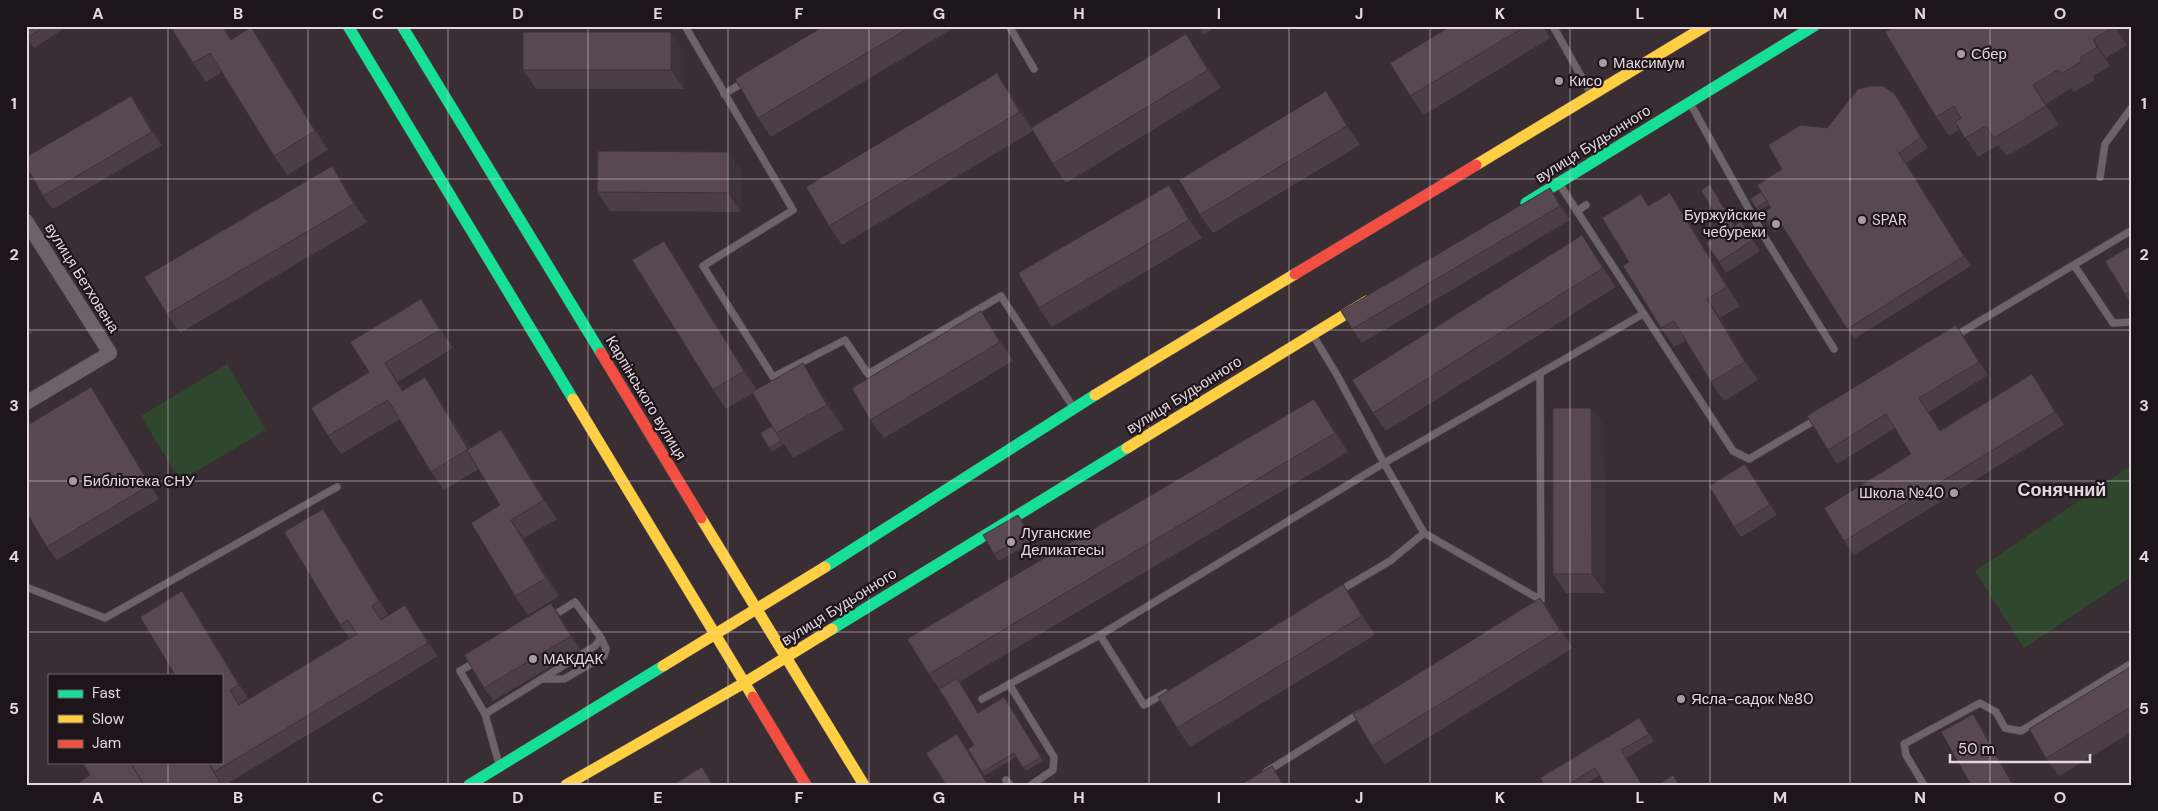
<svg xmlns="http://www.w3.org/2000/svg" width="2158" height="811" font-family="'DM Sans',sans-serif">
<rect width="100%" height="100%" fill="#392e34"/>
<g fill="#2f472c">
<path d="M227,364L266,430L180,481L141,416Z"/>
<path d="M2132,465V576L2024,648L1975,571Z"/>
</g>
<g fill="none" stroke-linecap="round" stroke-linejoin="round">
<defs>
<g id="lane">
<path d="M685,26L793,210L703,266L773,377L845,340L868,374L1001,296L1073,407"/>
<path d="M1009,26L1034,69"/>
<path d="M1553,26L1591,94"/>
<path d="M724,94L746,81"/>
<path d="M1690,103L1762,233L1834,349"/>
<path d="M2100,177L2105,144L2132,107"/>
<path d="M1560,185L1733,451L1749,459L1817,419"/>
<path d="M1577,211L1586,205"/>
<path d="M2074,265L2113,323L2132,322"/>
<path d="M1955,336L2132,230"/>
<path d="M1540,374L1541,600"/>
<path d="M26,587L105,618L337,487"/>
<path d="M1339,591L1390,561L1424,533"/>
<path d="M1541,600L1424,533L1384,463L1643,314"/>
<path d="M477,661L460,671L485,714"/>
<path d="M543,679H564L604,656L606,649L601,638"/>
<path d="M1009,684L1054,757L1053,770L1031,785"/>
<path d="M1165,693L1144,705L1100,635L1384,463L1337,375L1314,337"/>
<path d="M982,699L1100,635"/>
<path d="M499,764L485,714L595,646L601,638L575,602L551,617"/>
<path d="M1266,772L1360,713"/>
<path d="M1006,780L1010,785"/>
<path d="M1924,785L1906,755L1904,744L1980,703L1996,712L2005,728L2021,731L2132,663"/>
</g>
<path id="street" d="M26,221L110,353L26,403"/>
<g id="fast">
<path d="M348,26L573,399"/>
<path d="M402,26L601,353"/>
<path d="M1526,203L1814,26"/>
<path d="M825,567L1095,395"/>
<path d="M832,629L1127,448"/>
<path d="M469,785L663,666"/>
</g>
<g id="slow">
<path d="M1476,165L1706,26"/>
<path d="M1095,395L1295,274"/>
<path d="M573,399L753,697"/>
<path d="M1127,448L1367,301"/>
<path d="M701,518L864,785"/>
<path d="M663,666L825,567"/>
<path d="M566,785L744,683L832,629"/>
</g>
<g id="jam">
<path d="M1295,274L1476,165"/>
<path d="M601,353L701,518"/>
<path d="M753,697L806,785"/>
</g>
</defs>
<use href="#lane" stroke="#534a4f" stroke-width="8"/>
<use href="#street" stroke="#534a4f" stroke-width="15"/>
<use href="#fast" stroke="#534a4f" stroke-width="12"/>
<use href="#slow" stroke="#534a4f" stroke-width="12"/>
<use href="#jam" stroke="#534a4f" stroke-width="12"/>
<use href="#lane" stroke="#6c6368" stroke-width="7"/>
<use href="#street" stroke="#6c6368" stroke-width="14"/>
<use href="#fast" stroke="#16e098" stroke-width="11"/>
<use href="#slow" stroke="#ffcf43" stroke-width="11"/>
<use href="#jam" stroke="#f24e42" stroke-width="11"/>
</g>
<g fill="#4c3e47">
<path d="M26,26H68L34,48L26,37Z"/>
<path d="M170,26H224L232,39L251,27L264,46L328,150L287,175L274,156L222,72L206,82L193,63Z"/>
<path d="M824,26H957L771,137L758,118Z"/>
<path d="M1198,26H1217L1203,35Z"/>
<path d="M1451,26H1543L1550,38L1424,115L1410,96Z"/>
<path d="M1895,26H2115L2127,45L2106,58L2110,66L2093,76L2095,80L2074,92L2071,88L2046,104L2059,125L2007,156L1998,145L1978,157L1960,129L1949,136L1936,117Z"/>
<path d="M671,32L684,51V89H536L523,70Z"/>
<path d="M1199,52L1221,88L1066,183L1053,164L1033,131L842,245L829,226L1010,91L1032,128Z"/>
<path d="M1326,91L1339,110L1360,145L1213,233L1200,215Z"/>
<path d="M1894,93L1901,103L1928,148L1906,163L1971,266L1854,339L1783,227L1774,232L1767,222L1771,208L1769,205L1758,211L1750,199L1761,192L1782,169L1827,128Z"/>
<path d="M140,109L162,145L53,209L43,196Z"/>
<path d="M728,152L741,171V212L610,211L597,192Z"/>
<path d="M332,166L345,185L367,222L180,333L167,314Z"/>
<path d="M1550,188L1559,201L1570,220L1362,343L1352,329Z"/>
<path d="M1717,195L1735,225L1748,232L1760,251L1726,273L1719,262L1725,231Z"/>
<path d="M1182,203L1202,238L1052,327L1039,308Z"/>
<path d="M1649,206L1683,212L1740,306L1720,318L1758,380L1724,401L1711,382L1686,340L1674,347L1661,328L1629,262Z"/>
<path d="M664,241L677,260L757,390L820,388L844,429L793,458L784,444L772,452L769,448L772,426L753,393L726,409L713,390Z"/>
<path d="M2132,245V304L2125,294Z"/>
<path d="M1595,254L1616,287L1386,431L1373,413Z"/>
<path d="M421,299L434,317L453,348L398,382L403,391L438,396L470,448L501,430L514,448L557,519L524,538L559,596L528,615L515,596L500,505L479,469L444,490L431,472L400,419L341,454L328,436L369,372Z"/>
<path d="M981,311L994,329L1013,361L884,438L870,420Z"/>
<path d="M26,321L33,333L26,337Z"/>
<path d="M1965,338L1988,375L1929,412L1940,430L2032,374L2041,387L2064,425L1854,555L1844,541L1911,454L1895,428L1837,464L1828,450Z"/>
<path d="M91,387L100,401L159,499L57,560L47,547Z"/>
<path d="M1591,408L1604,426L1605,593H1566L1553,574Z"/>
<path d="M1327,418L1348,452L959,682L978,712L1004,697L1043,761L1026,771L1016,757L984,776L982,773L990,785H946L968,749L974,745L939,689L929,674Z"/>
<path d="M1752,474L1777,515L1741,537L1734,527Z"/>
<path d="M323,509L332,522L388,614L381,619L382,620L415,619L438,656L225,785H75L221,762V675L192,605L248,698L240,703V704L349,638L340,625Z"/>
<path d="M1018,515L1034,541L999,561L994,554Z"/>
<path d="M1540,598L1553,616L1573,648L1385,764L1372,746Z"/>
<path d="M1356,603L1375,635L1190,747L1177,728Z"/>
<path d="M560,616L580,649L493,701L484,688Z"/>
<path d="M2132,666V732L2059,776L2046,758Z"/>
<path d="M1639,718L1654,741L1584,785H1544Z"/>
</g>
<g fill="#3e3239">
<path d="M222,26H224L244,58L231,40Z"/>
<path d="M2114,26H2115L2127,45Z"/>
<path d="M251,27L264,46L328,150L315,131Z"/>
<path d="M671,32L684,51V89L671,70Z"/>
<path d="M1186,34L1199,52L1221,88L1208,70Z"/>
<path d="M2093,39L2106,58L2110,66L2097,47Z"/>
<path d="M997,73L1010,91L1033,131L1020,112Z"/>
<path d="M2033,85L2046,104L2059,125L2046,106Z"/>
<path d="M1326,91L1339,110L1360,145L1347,126Z"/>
<path d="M1894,93L1901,103L1928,148L1921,137Z"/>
<path d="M131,96L140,109L162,145L152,132Z"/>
<path d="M728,152L741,171V212L728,193Z"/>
<path d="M1899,153L1906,163L1971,266L1964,256Z"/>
<path d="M332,166L345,185L367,222L354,204Z"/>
<path d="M1710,184L1717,195L1741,236L1734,226Z"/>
<path d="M1169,185L1182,203L1202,238L1189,220Z"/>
<path d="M1550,188L1559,201L1570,220L1560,206Z"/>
<path d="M1670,193L1683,212L1740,306L1727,287Z"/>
<path d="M1582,235L1595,254L1616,287L1603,268Z"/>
<path d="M664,241L677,260L757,390L744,371Z"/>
<path d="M421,299L434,317L453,348L440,330Z"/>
<path d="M1707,299L1720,318L1758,380L1745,362Z"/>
<path d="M981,311L994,329L1013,361L1000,342Z"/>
<path d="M1956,325L1965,338L1988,375L1979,362Z"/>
<path d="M385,363L398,382L415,410L402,391Z"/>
<path d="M803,363L820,388L844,429L827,405Z"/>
<path d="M2032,374L2041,387L2064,425L2055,412Z"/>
<path d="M425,377L438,396L481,468L468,449Z"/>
<path d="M91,387L100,401L159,499L150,485Z"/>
<path d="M1919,398L1929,412L1949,444L1940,431Z"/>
<path d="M1314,399L1327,418L1348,452L1335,433Z"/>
<path d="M1591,408L1604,426L1605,593L1592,574Z"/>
<path d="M501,430L514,448L557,519L544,500Z"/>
<path d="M1745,464L1752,474L1777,515L1770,505Z"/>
<path d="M323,509L332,522L388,614L379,601Z"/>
<path d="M1018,515L1023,522L1034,541L1029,534Z"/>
<path d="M511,520L524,538L559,596L546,578Z"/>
<path d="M1343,584L1356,603L1375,635L1362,616Z"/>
<path d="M182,591L192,605L248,698L239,685Z"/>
<path d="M1540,598L1553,616L1573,648L1560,630Z"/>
<path d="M551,603L560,616L580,649L571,636Z"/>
<path d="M405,605L415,619L438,656L428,643Z"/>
<path d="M1973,714L1986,732L2016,785H2013Z"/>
<path d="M957,734L970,753L990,785H988Z"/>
<path d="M1272,766L1285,784V785H1283Z"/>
</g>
<g fill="#584852" stroke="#3e3239">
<path d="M26,26H45L27,38Z"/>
<path d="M170,26H222L231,40L251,27L315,131L274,156L210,53L193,63Z"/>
<path d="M824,26H912L758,118L735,79Z"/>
<path d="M1451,26H1526L1410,96L1390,63Z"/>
<path d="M1895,26H2114V27L2093,39L2097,47L2080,58L2082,61L2061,74L2058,70L2033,85L2046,106L1994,138L1986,126L1965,138L1955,122L1961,118L1954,106L1936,117L1885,32Z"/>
<rect x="523" y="32" width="148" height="38"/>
<path d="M1186,34L1208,70L1053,164L1031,128Z"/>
<path d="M997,73L1020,112L829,226L806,187Z"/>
<path d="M1870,86H1883L1894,93L1921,137L1899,153L1964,256L1847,329L1776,216L1767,222L1762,213L1771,208L1757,185L1782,169L1768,145L1801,125L1827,128L1858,89Z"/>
<path d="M1326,91L1347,126L1200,215L1179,180Z"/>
<path d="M131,96L152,132L43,196L26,166V157Z"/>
<path d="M598,151L728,152V193L597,192Z"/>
<path d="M332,166L354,204L167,314L144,277Z"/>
<path d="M1710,184L1734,226L1741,221L1753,240L1719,262L1706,243L1725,231L1701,190Z"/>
<path d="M1169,185L1189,220L1039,308L1018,273Z"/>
<path d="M1550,188L1560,206L1352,329L1341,311Z"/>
<path d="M1761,192L1767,201L1756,208L1750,199Z"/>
<path d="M1670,193L1727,287L1707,299L1745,362L1711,382L1674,321L1661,328L1623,266L1629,262L1602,218L1641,194L1648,206Z"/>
<path d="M1582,235L1603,268L1373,413L1352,380Z"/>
<path d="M664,241L744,371L713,390L632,260Z"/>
<path d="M2132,245V290L2125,294L2105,261Z"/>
<path d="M421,299L440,330L385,363L402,391L425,377L468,449L431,472L388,400L328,436L311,408L369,372L350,342Z"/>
<path d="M981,311L1000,342L870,420L852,388Z"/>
<path d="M26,322L31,330L26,332Z"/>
<path d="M1956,325L1979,362L1919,398L1940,431L2032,374L2055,412L1844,541L1824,508L1911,454L1886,414L1828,450L1807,416Z"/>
<path d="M803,363L827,405L776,433L752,392Z"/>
<path d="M91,387L150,485L47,547L26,512V426Z"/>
<path d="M1314,399L1335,433L929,674L907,639Z"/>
<path d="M1553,408H1591L1592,574H1553Z"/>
<path d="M772,426L781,441L769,448L760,433Z"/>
<path d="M501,430L544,500L511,520L546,578L515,596L471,523L500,505L467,450Z"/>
<path d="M1745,464L1770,505L1734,527L1709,486Z"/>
<path d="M323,509L379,601L372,606L381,620L405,605L428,643L214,772L208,762H221V675H175L140,617L182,591L239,685L230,690L239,705L357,634L348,620L340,625L284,532Z"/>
<path d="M1018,515L1029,534L994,554L983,535Z"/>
<path d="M1343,584L1362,616L1177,728L1158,697Z"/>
<path d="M1540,598L1560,630L1372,746L1353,714Z"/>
<path d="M551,603L571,636L484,688L464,655Z"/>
<path d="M2132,666V706L2046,758L2029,729Z"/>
<path d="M957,678L978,713L1004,697L1041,757L1023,768L1014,753L982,772L968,749L974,745L939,689Z"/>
<path d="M1973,714L2013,785H1971L1941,732Z"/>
<path d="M1639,718L1649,734L1621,750L1642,785H1605L1595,768L1568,785H1544L1540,778Z"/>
<path d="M957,734L988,785H946L926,753Z"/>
<path d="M88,762H130L144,785H75L90,775L84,765Z"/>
<path d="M130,762H208L221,785H144Z"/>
<path d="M1272,766L1283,785H1240Z"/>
<path d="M702,767L713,785H673Z"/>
<path d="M1673,775L1679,785H1658Z"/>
</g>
<path fill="none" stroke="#e4d7df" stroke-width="1" stroke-opacity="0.55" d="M168,26V675M308,26V785M448,26V785M588,26V785M728,26V785M869,26V785M1009,26V785M1149,26V785M1289,26V785M1430,26V785M1570,26V785M1710,26V785M1850,26V785M1990,26V785M26,179H2132M26,330H2132M26,481H2132M26,632H2132M168,762V785"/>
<g fill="#a89ca3" stroke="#1e151b" stroke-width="2">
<circle cx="1961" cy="54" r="5"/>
<circle cx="1603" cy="63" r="5"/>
<circle cx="1559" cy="81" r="5"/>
<circle cx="1862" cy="220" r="5"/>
<circle cx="1776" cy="224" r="5"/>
<circle cx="73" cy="481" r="5"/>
<circle cx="1954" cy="493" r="5"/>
<circle cx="1011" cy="542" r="5"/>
<circle cx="533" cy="659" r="5"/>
<circle cx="1681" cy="699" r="5"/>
</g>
<g text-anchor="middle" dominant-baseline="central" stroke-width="4.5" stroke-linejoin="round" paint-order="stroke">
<g font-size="15" fill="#e4d7df" stroke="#1e151b" text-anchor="start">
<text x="1971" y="54">Сбер</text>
<text x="1613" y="63">Максимум</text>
<text x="1569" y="81">Кисо</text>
<text x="1766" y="215" text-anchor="end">Буржуйские<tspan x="1766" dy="17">чебуреки</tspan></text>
<text x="1872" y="220">SPAR</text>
<text x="83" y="481">Библіотека СНУ</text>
<text x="1944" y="493" text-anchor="end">Школа №40</text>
<text x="1021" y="533">Луганские<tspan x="1021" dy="17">Деликатесы</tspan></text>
<text x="543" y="659">МАКДАК</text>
<text x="1691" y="699">Ясла-садок №80</text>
</g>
<g font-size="15" fill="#e4d7df" stroke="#1e151b">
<text transform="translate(1593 144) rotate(-32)">вулиця Будьонного</text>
<text transform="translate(82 278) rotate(58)">вулиця Бетховена</text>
<text transform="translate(1184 395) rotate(-32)">вулиця Будьонного</text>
<text transform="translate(646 398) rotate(59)">Карпінського вулиця</text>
<text transform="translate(839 607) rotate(-32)">вулиця Будьонного</text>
</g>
<g font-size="18" font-weight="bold" fill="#e4d7df" stroke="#1e151b">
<text x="2062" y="490">Сонячний</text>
</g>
</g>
<rect width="2158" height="811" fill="none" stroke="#1e151b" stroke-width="55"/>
<rect x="48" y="674" width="175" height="90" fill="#1e151b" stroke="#6d6369"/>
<rect x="58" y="690" width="25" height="8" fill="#16e098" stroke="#6d6369"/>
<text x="92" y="698" font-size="15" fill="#e4d7df">Fast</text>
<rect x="58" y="715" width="25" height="8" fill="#ffcf43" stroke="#6d6369"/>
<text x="92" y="724" font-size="15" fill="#e4d7df">Slow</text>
<rect x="58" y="740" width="25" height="8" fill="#f24e42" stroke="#6d6369"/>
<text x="92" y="748" font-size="15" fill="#e4d7df">Jam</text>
<path d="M1950 754v8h140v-8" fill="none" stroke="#e4d7df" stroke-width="2.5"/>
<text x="1958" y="754" font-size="15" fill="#e4d7df" stroke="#1e151b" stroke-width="4" paint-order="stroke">50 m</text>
<rect x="28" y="28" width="2102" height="756" fill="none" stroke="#e4d7df" stroke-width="2"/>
<g font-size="16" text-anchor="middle" font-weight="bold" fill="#e4d7df">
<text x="98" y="19">A</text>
<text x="238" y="19">B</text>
<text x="378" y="19">C</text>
<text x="518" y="19">D</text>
<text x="658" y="19">E</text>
<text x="799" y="19">F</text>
<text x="939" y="19">G</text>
<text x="1079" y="19">H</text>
<text x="1219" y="19">I</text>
<text x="1359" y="19">J</text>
<text x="1500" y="19">K</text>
<text x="1640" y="19">L</text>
<text x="1780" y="19">M</text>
<text x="1920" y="19">N</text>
<text x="2060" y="19">O</text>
<text x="14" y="109">1</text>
<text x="2144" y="109">1</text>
<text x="14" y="260">2</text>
<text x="2144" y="260">2</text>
<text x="14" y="411">3</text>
<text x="2144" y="411">3</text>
<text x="14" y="562">4</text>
<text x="2144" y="562">4</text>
<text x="14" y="714">5</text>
<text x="2144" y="714">5</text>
<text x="98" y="803">A</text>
<text x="238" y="803">B</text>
<text x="378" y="803">C</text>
<text x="518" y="803">D</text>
<text x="658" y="803">E</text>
<text x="799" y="803">F</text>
<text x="939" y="803">G</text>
<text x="1079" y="803">H</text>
<text x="1219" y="803">I</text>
<text x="1359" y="803">J</text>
<text x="1500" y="803">K</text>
<text x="1640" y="803">L</text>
<text x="1780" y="803">M</text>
<text x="1920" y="803">N</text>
<text x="2060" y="803">O</text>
</g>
</svg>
